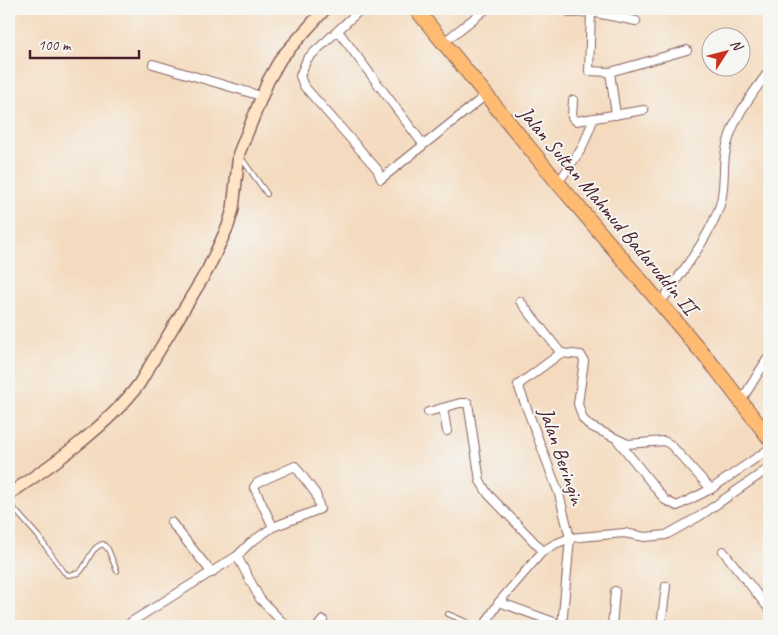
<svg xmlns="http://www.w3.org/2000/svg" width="778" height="635" font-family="Caveat,sans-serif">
<rect width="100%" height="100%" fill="#f6f6f2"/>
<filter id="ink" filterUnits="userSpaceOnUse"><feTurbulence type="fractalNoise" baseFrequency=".02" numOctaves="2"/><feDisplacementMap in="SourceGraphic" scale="10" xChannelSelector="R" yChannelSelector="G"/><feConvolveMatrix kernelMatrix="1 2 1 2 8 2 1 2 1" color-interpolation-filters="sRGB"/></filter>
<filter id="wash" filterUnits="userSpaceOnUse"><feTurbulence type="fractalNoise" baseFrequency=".0096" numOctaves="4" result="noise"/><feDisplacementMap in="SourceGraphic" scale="20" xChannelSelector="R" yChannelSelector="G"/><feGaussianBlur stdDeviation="1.12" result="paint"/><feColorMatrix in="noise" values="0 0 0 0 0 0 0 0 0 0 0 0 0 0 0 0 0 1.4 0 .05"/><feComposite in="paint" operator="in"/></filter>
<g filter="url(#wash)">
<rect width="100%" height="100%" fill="#f4dbbf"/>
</g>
<g filter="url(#ink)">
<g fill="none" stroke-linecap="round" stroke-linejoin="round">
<defs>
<g id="lane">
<path d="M763,79L769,88"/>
<path d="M242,159L267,194"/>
<path d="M9,503L38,536L64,572L68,575L79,573C89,564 89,548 103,544L108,549L117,571"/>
<path d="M448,614L476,626"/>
</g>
<g id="street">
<path d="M361,9L307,59L300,76L304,86L377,169L381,179L486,95"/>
<path d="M566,9L571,13L591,12"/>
<path d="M636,21L591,12L589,71L610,72L687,50"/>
<path d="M338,31L423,144"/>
<path d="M444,42L486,9"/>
<path d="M153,64L261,96"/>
<path d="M610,72L616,115"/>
<path d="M573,100L572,117L576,121L644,110"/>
<path d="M558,183L582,148L594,118"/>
<path d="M520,301L561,353"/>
<path d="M660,304C680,273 708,241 720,205C725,189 723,171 725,155C730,122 749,98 769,71"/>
<path d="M741,401L769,356"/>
<path d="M443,408L447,431"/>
<path d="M428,412L460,403H468L480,481L488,494L543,551"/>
<path d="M618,441L665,500L677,506L711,489L769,449"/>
<path d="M171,522L212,573"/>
<path d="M723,551L769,609"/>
<path d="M237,556L260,599L286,626"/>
<path d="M499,602L562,625"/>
<path d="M131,622L237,556L250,543L273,527L320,509L316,494L295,466L257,483L254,487L273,527"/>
<path d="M318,626L323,620"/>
<path d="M484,626L499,602L543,551L555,544L570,538L624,533L645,537L666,535L700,516L769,468"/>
<path d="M562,626L570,538L559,494L518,385L561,353L581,355L584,361L578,404L583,419L590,426L628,444L664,441L671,445L711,489"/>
<path d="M612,626L615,591"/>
<path d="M661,626L666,586"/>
</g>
<path id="secondary" d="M9,494C52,465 108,426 139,384L208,269L228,226L233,209L239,153L268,81L281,58L325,9"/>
<path id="highway" d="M416,9L558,183L716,369L769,438"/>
</defs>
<use href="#lane" stroke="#86615f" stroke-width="6"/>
<use href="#street" stroke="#86615f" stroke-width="10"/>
<use href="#secondary" stroke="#86615f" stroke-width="14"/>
<use href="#highway" stroke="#86615f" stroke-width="16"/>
<use href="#lane" stroke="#fff" stroke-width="4"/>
<use href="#street" stroke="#fff" stroke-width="8"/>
<use href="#secondary" stroke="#ffe4c6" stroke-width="11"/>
<use href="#highway" stroke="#febb71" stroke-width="14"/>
</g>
</g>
<g text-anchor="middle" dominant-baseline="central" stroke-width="4" stroke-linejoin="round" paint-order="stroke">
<g font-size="21" fill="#4a1f2b" stroke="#f6f6f2">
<text transform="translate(608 210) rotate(50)">Jalan Sultan Mahmud Badaruddin II</text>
<text transform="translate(562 456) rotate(71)">Jalan Beringin</text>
</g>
</g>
<rect width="778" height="635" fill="none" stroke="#f6f6f2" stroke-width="30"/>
<g transform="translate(726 52) rotate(54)"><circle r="24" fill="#f6f6f2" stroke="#b1a0a2"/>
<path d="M0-4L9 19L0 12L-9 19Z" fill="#c8321e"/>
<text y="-8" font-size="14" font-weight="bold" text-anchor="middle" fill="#4a1f2b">N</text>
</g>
<path d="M30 50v8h109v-8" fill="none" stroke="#4a1f2b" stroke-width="2.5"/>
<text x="38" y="50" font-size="15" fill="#4a1f2b" stroke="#f6f6f2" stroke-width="4" paint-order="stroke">100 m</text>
</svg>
